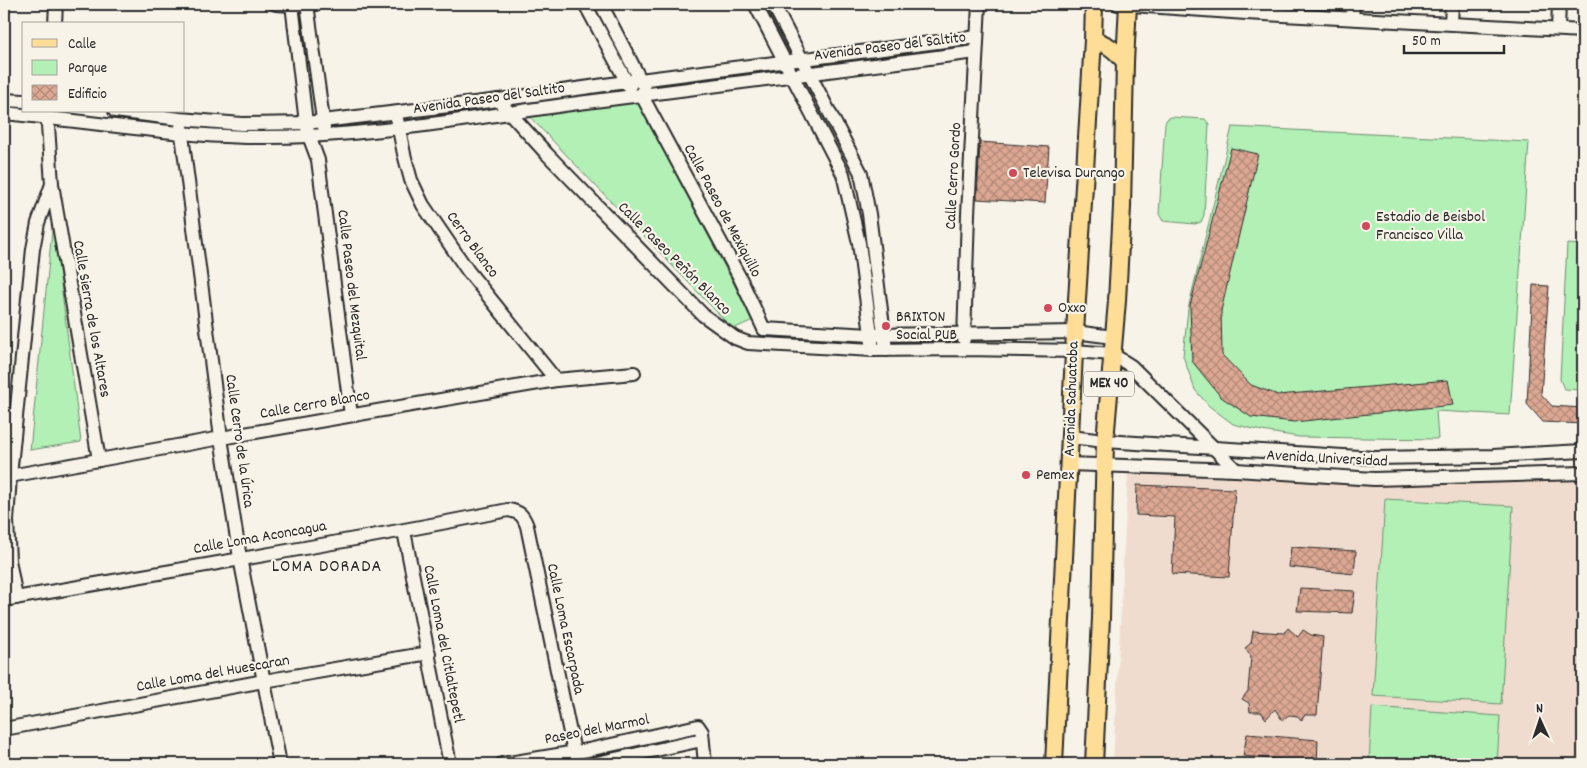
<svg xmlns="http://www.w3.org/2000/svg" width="1587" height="768" font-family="Dekko,sans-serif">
<defs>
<pattern id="building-cross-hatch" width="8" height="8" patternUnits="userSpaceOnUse" patternTransform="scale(1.25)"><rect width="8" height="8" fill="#dda893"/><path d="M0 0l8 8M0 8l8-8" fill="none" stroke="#b38978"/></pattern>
</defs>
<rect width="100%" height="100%" fill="#f7f3e8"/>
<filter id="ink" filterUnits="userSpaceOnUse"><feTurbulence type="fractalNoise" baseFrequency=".02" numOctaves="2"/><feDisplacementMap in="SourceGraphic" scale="10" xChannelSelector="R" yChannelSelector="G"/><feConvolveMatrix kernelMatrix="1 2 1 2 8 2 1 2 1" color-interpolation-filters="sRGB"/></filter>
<g filter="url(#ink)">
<path fill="#efdcce" d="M1128,470L1388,486L1583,477V764H1113Z"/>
<g fill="#b2f0b6" stroke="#6e8e70">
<path d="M636,99L753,320L733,329L528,115Z"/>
<path d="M1171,117L1205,119L1209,124L1204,215L1201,222L1195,224L1163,221L1159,214L1165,123L1167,119Z"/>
<path d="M1232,127L1529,142L1510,415L1436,411L1438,439L1299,437L1262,431L1233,424L1209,406L1195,390L1183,356L1188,309Z"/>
<path d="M53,221L81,442L30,450Z"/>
<path d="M1567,244L1583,245V390L1564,389L1560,379Z"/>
<path d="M1385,499L1513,506L1501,704L1373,696Z"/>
<path d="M1372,707L1500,716L1497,764H1369Z"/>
</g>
<g fill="url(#building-cross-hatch)" stroke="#2b2b2b">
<path d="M980,142L1049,147L1045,203L977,199Z"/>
<path d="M1231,148L1258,154L1221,311L1222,355L1251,385L1278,395L1448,380L1453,405L1294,422L1251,417L1221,397L1192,361L1190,306Z"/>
<path d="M1533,285L1549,286L1541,394L1552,406L1583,408V424L1543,422L1527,404Z"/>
<path d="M1137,485L1235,489L1229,577L1172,574L1175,517L1136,515Z"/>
<path d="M1291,547L1356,551L1354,574L1289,567Z"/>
<path d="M1300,588L1355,591L1352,613L1297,611Z"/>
<path d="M1288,628L1298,637L1303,630L1311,635L1323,637L1317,715H1305L1301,721L1298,716L1289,715L1282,720L1275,709L1266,719L1261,712H1250L1249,703L1242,699L1248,691L1251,656L1245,648L1251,643L1253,631L1284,633Z"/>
<path d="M1247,734L1318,740L1317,764H1283L1284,760L1243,756Z"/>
</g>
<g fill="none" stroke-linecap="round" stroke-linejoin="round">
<defs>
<g id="minor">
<path d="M276,4L292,5L316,4"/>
<path d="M292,4L306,123L309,136L318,160L351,415"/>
<path d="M307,4L324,127"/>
<path d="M585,4L630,88"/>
<path d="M601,4L644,87"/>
<path d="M755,4L843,174L859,243L873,350"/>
<path d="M773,4L861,173L869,214L886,350"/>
<path d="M1118,4L1246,13L1583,31"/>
<path d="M1352,18L1353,4"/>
<path d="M1451,23L1452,4"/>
<path d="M55,24L56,4"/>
<path d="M1558,29L1559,4"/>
<path d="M641,94L740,278L764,329"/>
<path d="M4,100L24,101"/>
<path d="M498,100L547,154L703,315L735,338L748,343L873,350L964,349L1074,351L1112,354L1131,366L1236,470"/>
<path d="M47,111L52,184L99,460"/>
<path d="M115,111L180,119L242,124L306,123L491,101L640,80L977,37"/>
<path d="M4,113C105,123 206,142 308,136C396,132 484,116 571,104C706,86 841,70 976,52"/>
<path d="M397,119L404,154L411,180L423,205L468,271L556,380"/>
<path d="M181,127L221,438L240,558L280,764"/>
<path d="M764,329L871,335L1075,332L1113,337"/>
<path d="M964,339L968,214L979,4"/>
<path d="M1070,437L1105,441L1375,458L1493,456L1583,451"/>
<path d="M1069,464L1236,470L1374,479L1583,473"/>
<path d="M4,477L221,438L556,380L634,373"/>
<path d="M404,531L450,764"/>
<path d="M16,598L9,560L7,521L10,476L33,249L38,223L52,184"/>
<path d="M4,600C172,570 341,544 508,510C520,512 523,515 527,526L574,752"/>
<path d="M4,729L264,681L429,653"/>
<path d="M502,764L588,750L698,726L702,732L705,764"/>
<path d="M592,764L702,740"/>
</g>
<g id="major">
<path d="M1093,40C1108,44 1115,50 1125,62"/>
<path d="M1054,764L1075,332L1093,40L1094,4"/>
<path d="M1094,764L1101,618L1105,441L1117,301L1122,207L1125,62L1128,4"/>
</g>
</defs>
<use href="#minor" stroke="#2b2b2b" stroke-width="16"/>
<use href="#major" stroke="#2b2b2b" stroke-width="20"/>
<use href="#minor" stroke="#f7f3e8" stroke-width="12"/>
<use href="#major" stroke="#fedd96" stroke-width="16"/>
</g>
</g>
<g fill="#d1495b" stroke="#f7f3e8" stroke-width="2">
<circle cx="1013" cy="173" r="5"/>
<circle cx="1366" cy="226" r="5"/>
<circle cx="1048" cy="308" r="5"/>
<circle cx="886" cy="326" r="5"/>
<circle cx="1026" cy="475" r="5"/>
</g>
<g text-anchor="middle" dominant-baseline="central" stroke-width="4.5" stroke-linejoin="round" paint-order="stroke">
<rect fill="#f7f3e8" stroke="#686764" stroke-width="1" x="1084" y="371.5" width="50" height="25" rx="4"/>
<g font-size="15" font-weight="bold" fill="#2b2b2b">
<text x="1109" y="384">MEX 40</text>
</g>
<g font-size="16" fill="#2b2b2b" stroke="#f7f3e8">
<text transform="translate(890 47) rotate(-7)">Avenida Paseo del Saltito</text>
<text transform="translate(489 99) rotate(-8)">Avenida Paseo del Saltito</text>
<text transform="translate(954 176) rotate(-87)">Calle Cerro Gordo</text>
<text transform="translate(722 211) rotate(62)">Calle Paseo de Mexiquillo</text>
<text transform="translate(472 245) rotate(54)">Cerro Blanco</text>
<text transform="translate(674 259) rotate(45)">Calle Paseo Peñón Blanco</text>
<text transform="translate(351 285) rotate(83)">Calle Paseo del Mezquital</text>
<text transform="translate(91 319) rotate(80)">Calle Sierra de los Altares</text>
<text transform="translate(1072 399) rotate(-88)">Avenida Sahuatoba</text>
<text transform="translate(315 405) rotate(-10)">Calle Cerro Blanco</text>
<text transform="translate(239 441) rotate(82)">Calle Cerro de la Úrica</text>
<text transform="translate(1327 459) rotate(3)">Avenida Universidad</text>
<text transform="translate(260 538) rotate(-10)">Calle Loma Aconcagua</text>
<text transform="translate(565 629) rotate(78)">Calle Loma Escarpada</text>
<text transform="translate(443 644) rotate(79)">Calle Loma del Citlaltepetl</text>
<text transform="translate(213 674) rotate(-10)">Calle Loma del Huescaran</text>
<text transform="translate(597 730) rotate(-11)">Paseo del Marmol</text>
</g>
<g font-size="16" fill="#2b2b2b" stroke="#f7f3e8" text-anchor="start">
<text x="1023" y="173">Televisa Durango</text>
<text x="1376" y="217">Estadio de Beisbol<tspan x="1376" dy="18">Francisco Villa</tspan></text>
<text x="1058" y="308">Oxxo</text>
<text x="896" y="317">BRIXTON<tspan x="896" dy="18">Social PUB</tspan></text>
<text x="1036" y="475">Pemex</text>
</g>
<g font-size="18" letter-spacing="1" fill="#2b2b2b" stroke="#f7f3e8">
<text x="327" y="567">LOMA DORADA</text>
</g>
</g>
<rect width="1587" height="768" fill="none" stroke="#f7f3e8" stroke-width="20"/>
<rect x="10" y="10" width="1567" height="748" fill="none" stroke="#2b2b2b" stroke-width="2" filter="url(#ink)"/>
<rect x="22" y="22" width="162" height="90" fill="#f7f3e8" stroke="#a5a39c"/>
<rect x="32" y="39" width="25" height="8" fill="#fedd96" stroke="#a5a39c"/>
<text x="68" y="48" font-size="15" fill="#2b2b2b">Calle</text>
<rect x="32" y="60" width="25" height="15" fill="#b2f0b6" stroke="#a5a39c"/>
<text x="68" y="72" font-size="15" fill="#2b2b2b">Parque</text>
<rect x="32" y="85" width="25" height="15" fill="url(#building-cross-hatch)" stroke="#a5a39c"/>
<text x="68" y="98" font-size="15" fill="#2b2b2b">Edificio</text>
<g transform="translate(1540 720) rotate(357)" stroke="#f7f3e8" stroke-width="4" paint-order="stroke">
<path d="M0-4L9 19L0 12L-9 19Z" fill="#2b2b2b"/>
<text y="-8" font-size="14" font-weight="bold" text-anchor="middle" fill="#2b2b2b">N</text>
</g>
<path d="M1404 45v8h100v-8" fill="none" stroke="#2b2b2b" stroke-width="2.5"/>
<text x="1412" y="45" font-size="15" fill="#2b2b2b" stroke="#f7f3e8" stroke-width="4" paint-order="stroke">50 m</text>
</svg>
